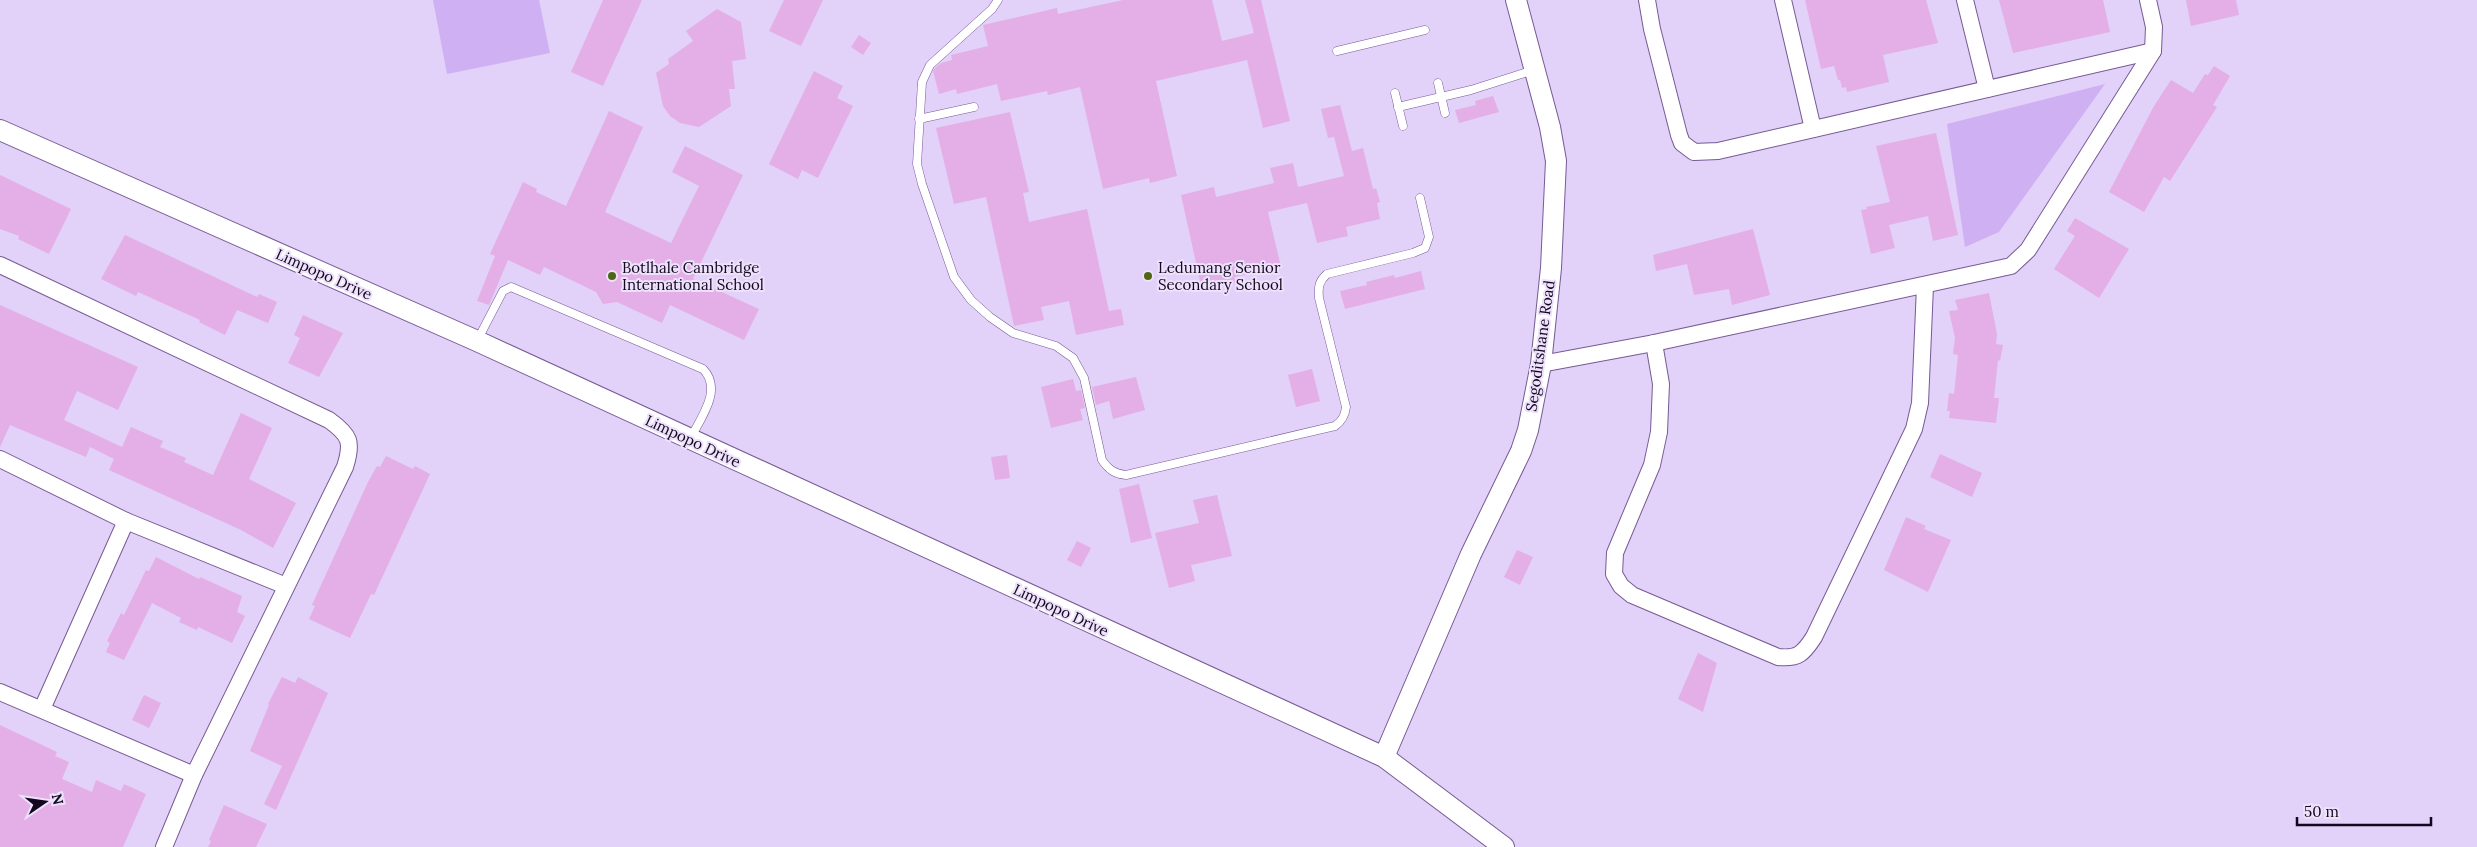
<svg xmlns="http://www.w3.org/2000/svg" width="2477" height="847" font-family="Lora,serif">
<rect width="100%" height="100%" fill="#e2d1f8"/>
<g fill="#cfb1f3">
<path d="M433,0H539L550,53L447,74Z"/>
<path d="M2105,84L1999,232L1965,247L1947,124Z"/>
</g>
<g fill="#e4afe6">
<path d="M603,0H642L603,86L571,72Z"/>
<path d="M784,0H823L801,46L769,31Z"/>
<path d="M1123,0H1212L1222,41L1254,33L1245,0H1261L1290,121L1263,128L1247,60L1156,81L1177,176L1150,183L1149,178L1103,189L1080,87L1048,95L1047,91L1001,101L997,84L957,94L956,89L939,94L933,71L935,68L941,63L952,60L951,55L988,46L983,25L1057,8L1058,14Z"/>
<path d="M1805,0H1926L1938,43L1883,55L1889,82L1847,92L1846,87L1842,88L1840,80H1838L1834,66L1821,69Z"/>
<path d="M1999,0H2103L2110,32L2013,53Z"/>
<path d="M2186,0H2236L2239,15L2191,26Z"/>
<path d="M717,9L741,22L746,59L732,61L735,89H729L731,106L699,127L680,123L670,116L663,106L656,73L669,64L668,59L693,41L686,31Z"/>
<path d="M859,35L871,43L863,55L851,47Z"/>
<path d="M2214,66L2230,76L2213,105L2217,107L2170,181L2164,177L2144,212L2109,192L2154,106L2171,80L2193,93L2205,74L2208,75Z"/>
<path d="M814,71L843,86L837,98L853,106L818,178L802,170L798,179L769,164Z"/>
<path d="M1493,96L1499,112L1459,123L1455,110L1476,105L1475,101Z"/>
<path d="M1340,105L1352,151L1363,148L1373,189L1376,188L1380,202L1377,203L1380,219L1346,227L1348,236L1317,243L1307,203L1268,212L1281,267L1234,277L1236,283L1202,290L1181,195L1214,187L1216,197L1274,183L1270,168L1293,163L1298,187L1344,176L1334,137L1328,138L1321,109Z"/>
<path d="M609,111L643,127L605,212L671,243L699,186L672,172L685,146L743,175L693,279L759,309L744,340L670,305L662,323L617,302L603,304L596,292L544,267L540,275L508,260L489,305L477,301L495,256L490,254L523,182L537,189L536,192L566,206Z"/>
<path d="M1010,112L1029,192L1023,193L1029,222L1087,209L1109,311L1121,309L1124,325L1076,335L1069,301L1041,307L1044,320L1014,326L986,197L954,204L936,128Z"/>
<path d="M1936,133L1958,235L1933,241L1928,216L1889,225L1895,248L1871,254L1861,210L1867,209L1866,207L1890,202L1876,146Z"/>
<path d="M0,175L71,209L49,254L18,239L19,236L0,229Z"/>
<path d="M2075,218L2129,249L2099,298L2054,269L2075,236L2067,231Z"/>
<path d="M1753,229L1770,295L1732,305L1729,289L1694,295L1687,264L1656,271L1653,255Z"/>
<path d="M125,235L257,297L259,294L277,302L268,323L237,310L225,335L199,322L200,320L138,292L136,296L101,279Z"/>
<path d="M1421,271L1425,289L1345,309L1340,291L1367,285L1366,282L1394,275L1395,278Z"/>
<path d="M1989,293L1997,334L1996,344L2003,345L2000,361L1998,360L1994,398H1999L1996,423L1949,418L1950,411H1947L1949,393L1954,394L1958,355L1953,354L1955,338L1949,311L1958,310L1955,300Z"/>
<path d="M0,305L138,367L118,410L77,391L64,420L122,447L131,427L163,441L160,447L186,458L184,462L213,475L241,413L272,428L249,479L296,503L273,548L241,530L109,470L114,459L90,447L86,457L10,425L0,447Z"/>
<path d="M303,315L343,333L319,377L288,363L300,338L294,335Z"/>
<path d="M1312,369L1320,401L1296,407L1288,375Z"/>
<path d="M1136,377L1145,410L1113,419L1109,401L1096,405L1092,387Z"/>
<path d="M1073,379L1076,391L1081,390L1085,408L1080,409L1083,420L1051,428L1041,387Z"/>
<path d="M1940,454L1982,473L1972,497L1930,477Z"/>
<path d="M1007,455L1010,478L995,480L991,457Z"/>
<path d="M386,456L413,469L415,466L430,474L374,595L371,594L350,638L309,619L315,606L312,605L368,482L377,466L380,467Z"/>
<path d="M1139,484L1152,538L1131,543L1119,489Z"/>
<path d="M1217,495L1232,556L1191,565L1195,581L1169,588L1155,533L1199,523L1193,500Z"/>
<path d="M1906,517L1926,526L1924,529L1951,540L1928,592L1884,570Z"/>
<path d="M1077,541L1091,548L1081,567L1067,560Z"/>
<path d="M1517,550L1533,557L1520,585L1504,577Z"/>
<path d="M156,557L199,579L200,577L242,596L237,612L245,616L232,643L198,627L197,630L179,622L181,618L152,603L124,660L106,652L110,643L107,641L121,613L124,615L146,570L149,571Z"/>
<path d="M1698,653L1717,663L1703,712L1678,699Z"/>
<path d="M282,677L295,683L298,677L328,693L276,810L264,804L282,766L250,751L269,705L268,704Z"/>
<path d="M144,695L161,703L149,728L132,720Z"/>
<path d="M0,725L57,752L55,756L69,762L62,779L92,792L96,780L121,791L124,784L146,794L123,847H0Z"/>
<path d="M224,805L267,824L256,847H208L211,841L209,840Z"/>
</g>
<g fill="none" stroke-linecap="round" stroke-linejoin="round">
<defs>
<g id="service">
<path d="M998,0L992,9L930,65L922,82L917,164L922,184L954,277L971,300L990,317L1013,333L1056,346L1073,358L1084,378L1102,460C1109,470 1115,474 1126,475L1335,426C1342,421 1345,416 1346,407L1319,298C1318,287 1319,281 1327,274L1413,253L1425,248L1429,237L1420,198"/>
<path d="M1337,51L1425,30"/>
<path d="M1438,83L1445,113"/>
<path d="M1395,93L1403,126"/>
<path d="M1398,107L1471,90L1534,70"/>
<path d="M919,119L974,107"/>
<path d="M478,339L503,291L511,287L703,369C723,389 701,418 691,437"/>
</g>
<g id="minor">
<path d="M1647,0L1652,29L1679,135L1682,143L1694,152L1718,151L2153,51"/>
<path d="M1783,0L1813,129"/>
<path d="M1965,0L1987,89"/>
<path d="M0,265L329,420C350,435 353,442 345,467L194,775L164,847"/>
<path d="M1654,343L1661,384L1659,432L1652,465L1615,553L1614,574L1621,586L1632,595L1778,657C1798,659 1803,654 1814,637L1914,429L1920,403L1925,286"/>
<path d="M1541,364L1654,343L2011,266L2028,250L2153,51L2154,27L2148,0"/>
<path d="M0,459L126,521L286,586"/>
<path d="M0,692L194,775"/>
<path d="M42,709L126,521"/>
</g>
<g id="tertiary">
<path d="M0,130L477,341L1384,757L1504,847"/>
<path d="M1384,757L1471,554L1521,451L1528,430L1541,364L1551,268L1556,161L1550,127L1516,0"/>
</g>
</defs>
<use href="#service" stroke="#765b95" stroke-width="9"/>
<use href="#minor" stroke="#765b95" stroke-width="18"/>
<use href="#tertiary" stroke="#765b95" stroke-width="22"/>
<use href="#service" stroke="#fff" stroke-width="8"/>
<use href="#minor" stroke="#fff" stroke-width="16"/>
<use href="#tertiary" stroke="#fff" stroke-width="20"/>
</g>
<g fill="#4e6615" stroke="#ede1fc" stroke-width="2">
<circle cx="612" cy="276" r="5"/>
<circle cx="1148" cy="276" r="5"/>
</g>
<g text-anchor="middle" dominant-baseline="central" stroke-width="4" stroke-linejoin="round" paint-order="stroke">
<g font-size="15" fill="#12071c" stroke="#ede1fc" text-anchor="start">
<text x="622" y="267">Botlhale Cambridge<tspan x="622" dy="17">International School</tspan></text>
<text x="1158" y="267">Ledumang Senior<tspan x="1158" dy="17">Secondary School</tspan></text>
</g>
<g font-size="15" fill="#12071c" stroke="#ede1fc">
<text transform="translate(324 274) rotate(24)">Limpopo Drive</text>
<text transform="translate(1540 346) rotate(-82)">Segoditshane Road</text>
<text transform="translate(693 441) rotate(25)">Limpopo Drive</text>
<text transform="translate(1061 610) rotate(25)">Limpopo Drive</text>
</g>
</g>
<g transform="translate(45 802) rotate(77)" stroke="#ede1fc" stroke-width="4" paint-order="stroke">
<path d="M0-4L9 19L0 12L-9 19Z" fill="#12071c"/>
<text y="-8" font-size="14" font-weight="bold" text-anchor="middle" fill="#12071c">N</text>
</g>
<path d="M2297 817v8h134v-8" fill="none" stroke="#12071c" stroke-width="2.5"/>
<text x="2304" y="817" font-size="15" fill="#12071c" stroke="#ede1fc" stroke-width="4" paint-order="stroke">50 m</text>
</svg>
